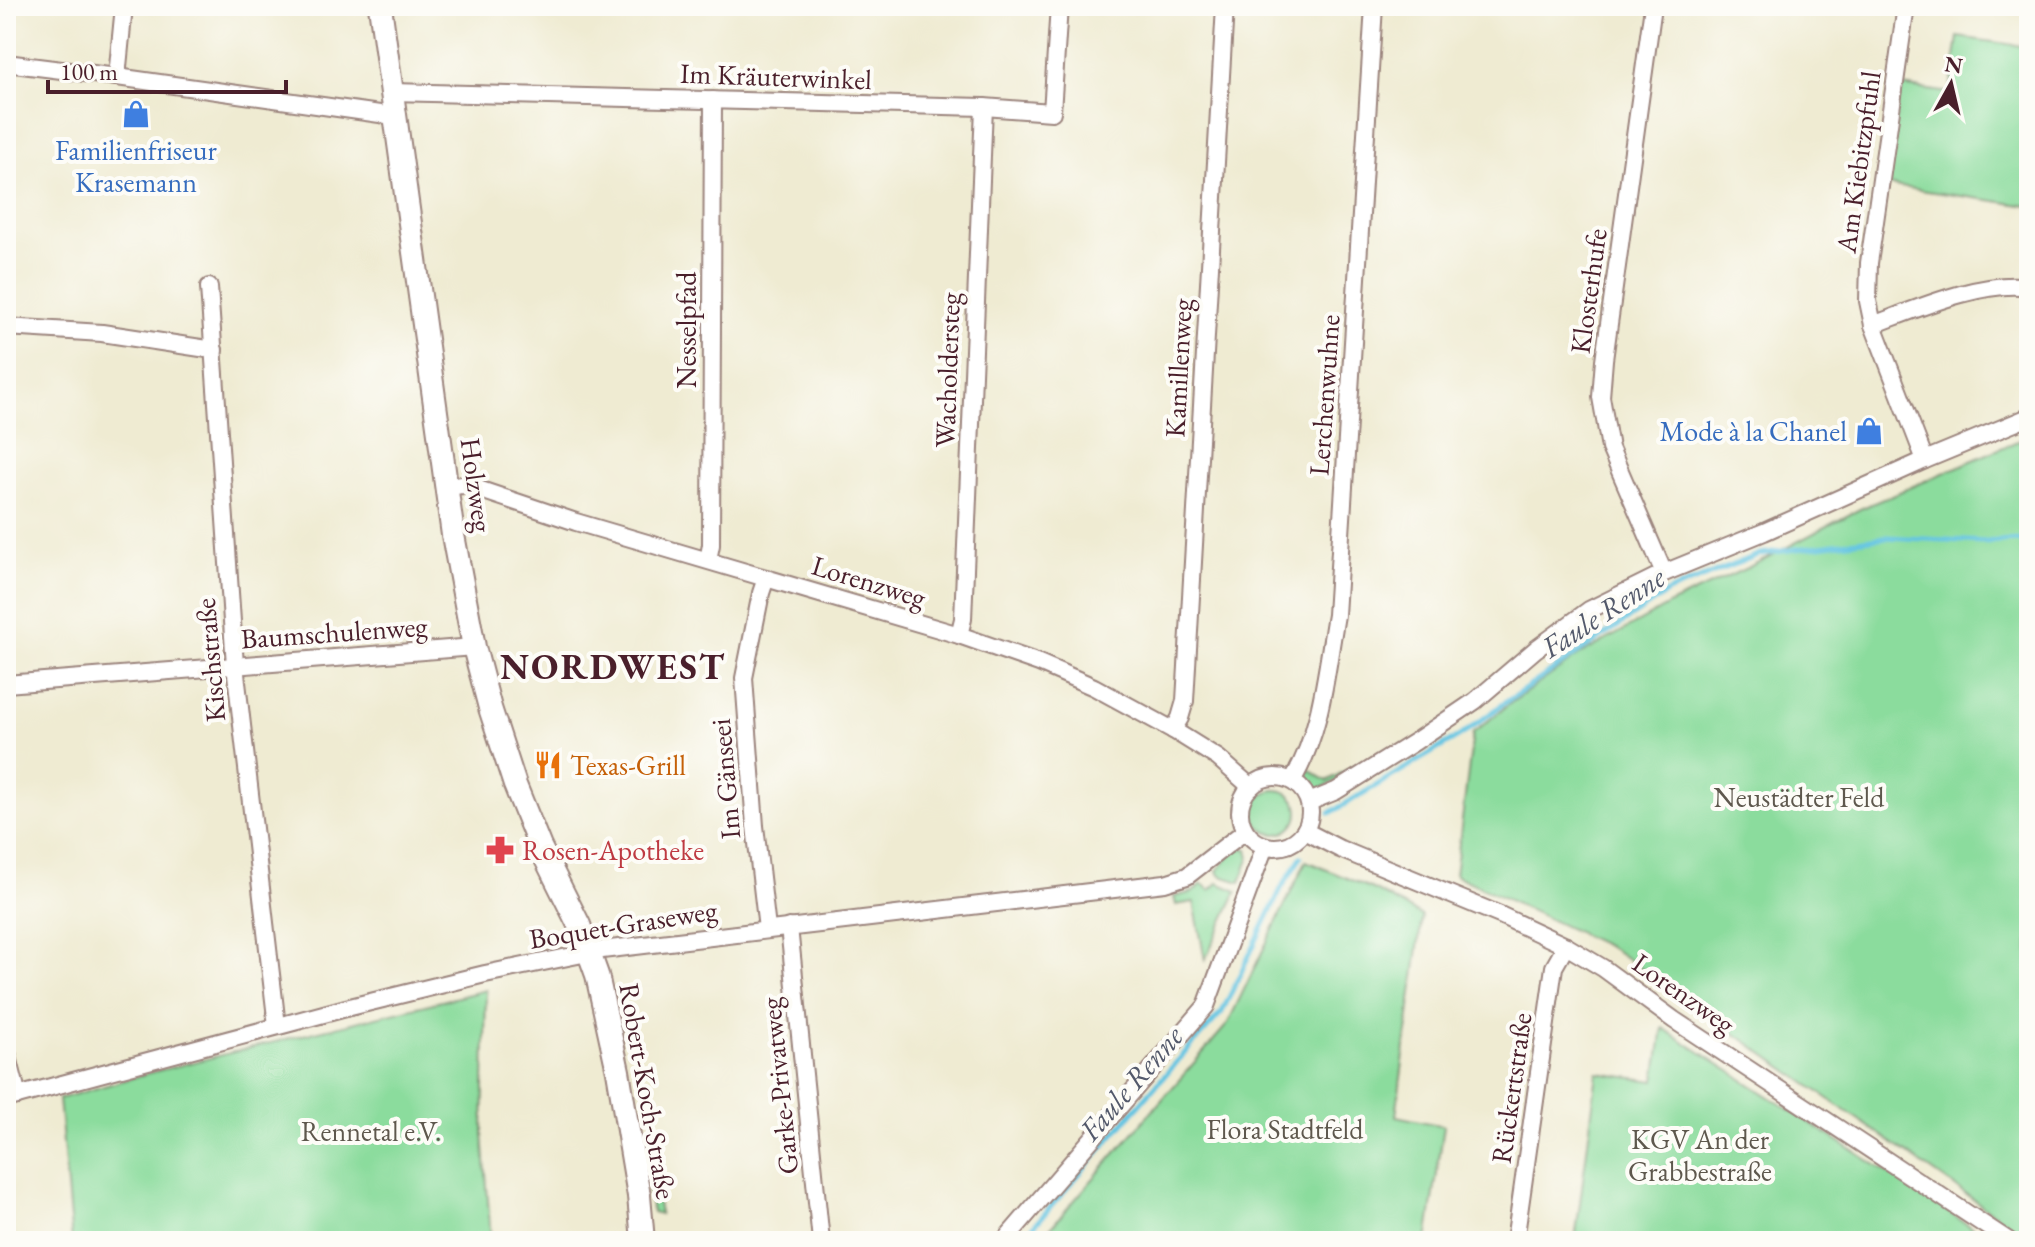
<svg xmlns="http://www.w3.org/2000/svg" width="2035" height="1247" font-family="'EB Garamond',serif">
<rect width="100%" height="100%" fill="#fdfcf7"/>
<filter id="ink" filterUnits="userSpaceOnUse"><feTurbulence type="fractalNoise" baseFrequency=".0125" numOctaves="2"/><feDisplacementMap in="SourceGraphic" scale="16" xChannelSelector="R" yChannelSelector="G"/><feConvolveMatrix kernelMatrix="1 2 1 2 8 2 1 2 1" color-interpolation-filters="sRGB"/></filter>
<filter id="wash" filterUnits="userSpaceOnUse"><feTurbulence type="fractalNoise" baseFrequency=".006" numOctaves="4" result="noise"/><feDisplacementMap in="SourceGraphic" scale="32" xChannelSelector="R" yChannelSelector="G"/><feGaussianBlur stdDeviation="1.8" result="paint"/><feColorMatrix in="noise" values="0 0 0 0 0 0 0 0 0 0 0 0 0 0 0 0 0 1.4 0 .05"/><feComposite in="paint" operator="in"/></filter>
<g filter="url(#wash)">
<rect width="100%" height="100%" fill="#efebd2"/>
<g fill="#8bdc9d" stroke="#6a7e64" stroke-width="2">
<path d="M1958,37L2029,47V206L1879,184L1894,85L1950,93Z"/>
<path d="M2029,436V1238L1613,949L1455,875L1473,733L1508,705L1578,656L1674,602L1751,566L1860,509Z"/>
<path d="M1356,765L1358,770L1320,789C1307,789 1306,780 1308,769L1327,781Z"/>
<circle cx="1276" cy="812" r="22"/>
<path d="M1241,848L1248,849L1250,857L1240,882L1221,876L1217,871L1234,851Z"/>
<path d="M1306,861L1375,890L1422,916L1396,1116L1444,1126L1427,1241H1039L1227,1025Z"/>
<path d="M1218,883L1237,891L1205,960L1194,902L1176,905L1174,897L1193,892L1202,884L1210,890Z"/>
<path d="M486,990L483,1133L491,1241H72L59,1099L149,1073Z"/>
<path d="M1663,1028L1993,1241H1575L1597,1073L1655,1081Z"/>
<path d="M651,1157L660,1215L652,1213L643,1158Z"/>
</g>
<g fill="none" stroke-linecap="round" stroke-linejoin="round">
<g stroke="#64c5e2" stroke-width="5">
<path d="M1330,813L1463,734L1503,704L1668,592L1760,554L1886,537L1985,542L2029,539"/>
<path d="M1021,1241L1172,1067L1222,1012L1282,887L1301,857"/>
</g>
</g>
</g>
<g filter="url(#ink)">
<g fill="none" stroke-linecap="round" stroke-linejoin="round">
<defs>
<g id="street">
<path d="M1653,6L1604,360L1601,397L1610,448L1664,573"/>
<path d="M1906,6L1869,263L1868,301L1873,325L1925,460"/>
<path d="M6,63L117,77L394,116"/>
<path d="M117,77L124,6"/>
<path d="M392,92L984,107L1052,112L1059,6"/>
<path d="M209,287L235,665L277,1026"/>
<path d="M1873,325C1916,309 1985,279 2029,287"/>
<path d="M6,327L102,333L214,350"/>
<path d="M447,488L461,485L472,487L576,522L959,635L1039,663L1094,687L1173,730L1218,758L1251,787"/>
<path d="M708,560L711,545L713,100"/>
<path d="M766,578L761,593L744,678L755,826L767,929"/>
<path d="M959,635L963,619L984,107"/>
<path d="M6,684L474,647"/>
<path d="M1173,730L1180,718L1185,701L1225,6"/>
<circle cx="1275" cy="812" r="35"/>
<path d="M1292,781C1322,731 1326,672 1336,615L1374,6"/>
<path d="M1309,802L1336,791L1416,741L1475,701L1536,649L1589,610L1664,573L1764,532L1925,460L2029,417"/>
<path d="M1305,831L1340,849L1500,915L1566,946L1603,968L1674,1020L2009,1241"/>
<path d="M789,927L821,1241"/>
<path d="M6,1049L18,1096"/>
<path d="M6,1099L346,1008L485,974L602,950L1165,883L1187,876L1245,831"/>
<path d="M1004,1241L1206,1006L1265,846"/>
<path d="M1515,1241L1554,967L1566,946"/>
</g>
<path id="secondary" d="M380,6L453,535L474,647L490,708L515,785L540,847L579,925L597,975L618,1071L639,1196L643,1241"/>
</defs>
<use href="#street" stroke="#9c857e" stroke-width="20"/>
<use href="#secondary" stroke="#9c857e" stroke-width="26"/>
<use href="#street" stroke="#fff" stroke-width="16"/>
<use href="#secondary" stroke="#fff" stroke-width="22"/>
</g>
</g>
<defs>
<symbol id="shop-bare" viewBox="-9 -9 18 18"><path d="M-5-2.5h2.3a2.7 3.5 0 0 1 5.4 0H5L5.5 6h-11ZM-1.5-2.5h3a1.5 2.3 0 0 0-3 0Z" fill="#3f7fe0" stroke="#fdfcf7" stroke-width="2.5" paint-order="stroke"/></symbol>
<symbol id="restaurant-bare" viewBox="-9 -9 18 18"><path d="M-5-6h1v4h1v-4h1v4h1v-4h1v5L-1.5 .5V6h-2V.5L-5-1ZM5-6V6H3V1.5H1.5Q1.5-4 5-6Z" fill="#e8710a" stroke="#fdfcf7" stroke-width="2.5" paint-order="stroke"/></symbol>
<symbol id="pharmacy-bare" viewBox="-9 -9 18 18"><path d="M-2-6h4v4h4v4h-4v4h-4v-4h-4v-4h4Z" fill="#e0444e" stroke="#fdfcf7" stroke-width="2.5" paint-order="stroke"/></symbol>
</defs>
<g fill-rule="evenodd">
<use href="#shop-bare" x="116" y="94" width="40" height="40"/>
<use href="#shop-bare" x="1849" y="411" width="40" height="40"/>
<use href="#restaurant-bare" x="528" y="745" width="40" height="40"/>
<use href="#pharmacy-bare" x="480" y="830" width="40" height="40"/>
</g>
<g text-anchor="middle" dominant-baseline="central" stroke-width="8" stroke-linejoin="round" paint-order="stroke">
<g font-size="28" fill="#4a1f2b" stroke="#fdfcf7">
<text transform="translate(776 76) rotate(2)">Im Kräuterwinkel</text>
<text transform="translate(1858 162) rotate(-82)">Am Kiebitzpfuhl</text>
<text transform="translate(1588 291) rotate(-82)">Klosterhufe</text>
<text transform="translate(686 330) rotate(-90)">Nesselpfad</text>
<text transform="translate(1178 368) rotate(-87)">Kamillenweg</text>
<text transform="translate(947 370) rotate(-88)">Wacholdersteg</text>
<text transform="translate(1324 395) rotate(-86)">Lerchenwuhne</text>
<text transform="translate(477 485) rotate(82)">Holzweg</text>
<text transform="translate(869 581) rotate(17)">Lorenzweg</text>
<text transform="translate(334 632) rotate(-4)">Baumschulenweg</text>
<text transform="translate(210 660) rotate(-95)">Kischstraße</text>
<text transform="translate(725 779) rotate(-95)">Im Gänseei</text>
<text transform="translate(623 924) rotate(-9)">Boquet-Graseweg</text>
<text transform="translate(1684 993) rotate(35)">Lorenzweg</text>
<text transform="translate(779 1086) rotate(-96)">Garke-Privatweg</text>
<text transform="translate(1511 1088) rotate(-82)">Rückertstraße</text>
<text transform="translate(648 1091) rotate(80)">Robert-Koch-Straße</text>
</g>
<g font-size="28" fill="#366cbe" stroke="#fdfcf7">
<text x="136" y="150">Familienfriseur<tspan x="136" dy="32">Krasemann</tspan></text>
<text x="1847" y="431" text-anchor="end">Mode à la Chanel</text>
</g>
<g font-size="28" fill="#c56008" stroke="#fdfcf7" text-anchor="start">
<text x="570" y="765">Texas-Grill</text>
</g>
<g font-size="28" fill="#5e584d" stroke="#fdfcf7">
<text x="1799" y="797">Neustädter Feld</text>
<text x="1285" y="1129">Flora Stadtfeld</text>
<text x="371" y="1131">Rennetal e.V.</text>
<text x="1700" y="1139">KGV An der<tspan x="1700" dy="32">Grabbestraße</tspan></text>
</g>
<g font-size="28" fill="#be3a42" stroke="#fdfcf7" text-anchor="start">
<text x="522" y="850">Rosen-Apotheke</text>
</g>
<g font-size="30" font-style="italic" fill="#53596b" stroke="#fdfcf7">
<text transform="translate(1603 612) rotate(-33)">Faule Renne</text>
<text transform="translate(1131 1083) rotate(-49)">Faule Renne</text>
</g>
<g font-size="36" font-weight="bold" letter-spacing="2" fill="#4a1f2b" stroke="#fdfcf7">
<text x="613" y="666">NORDWEST</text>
</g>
</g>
<rect width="2035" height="1247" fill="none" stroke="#fdfcf7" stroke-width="32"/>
<g transform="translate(1951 84) rotate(8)" stroke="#fdfcf7" stroke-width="6" paint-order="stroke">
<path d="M0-6L14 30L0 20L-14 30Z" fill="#4a1f2b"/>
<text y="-12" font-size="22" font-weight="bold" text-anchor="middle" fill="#4a1f2b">N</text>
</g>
<path d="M48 80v12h238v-12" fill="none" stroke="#4a1f2b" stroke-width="4"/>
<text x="60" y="80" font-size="24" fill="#4a1f2b" stroke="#fdfcf7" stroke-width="6" paint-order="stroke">100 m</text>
</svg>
